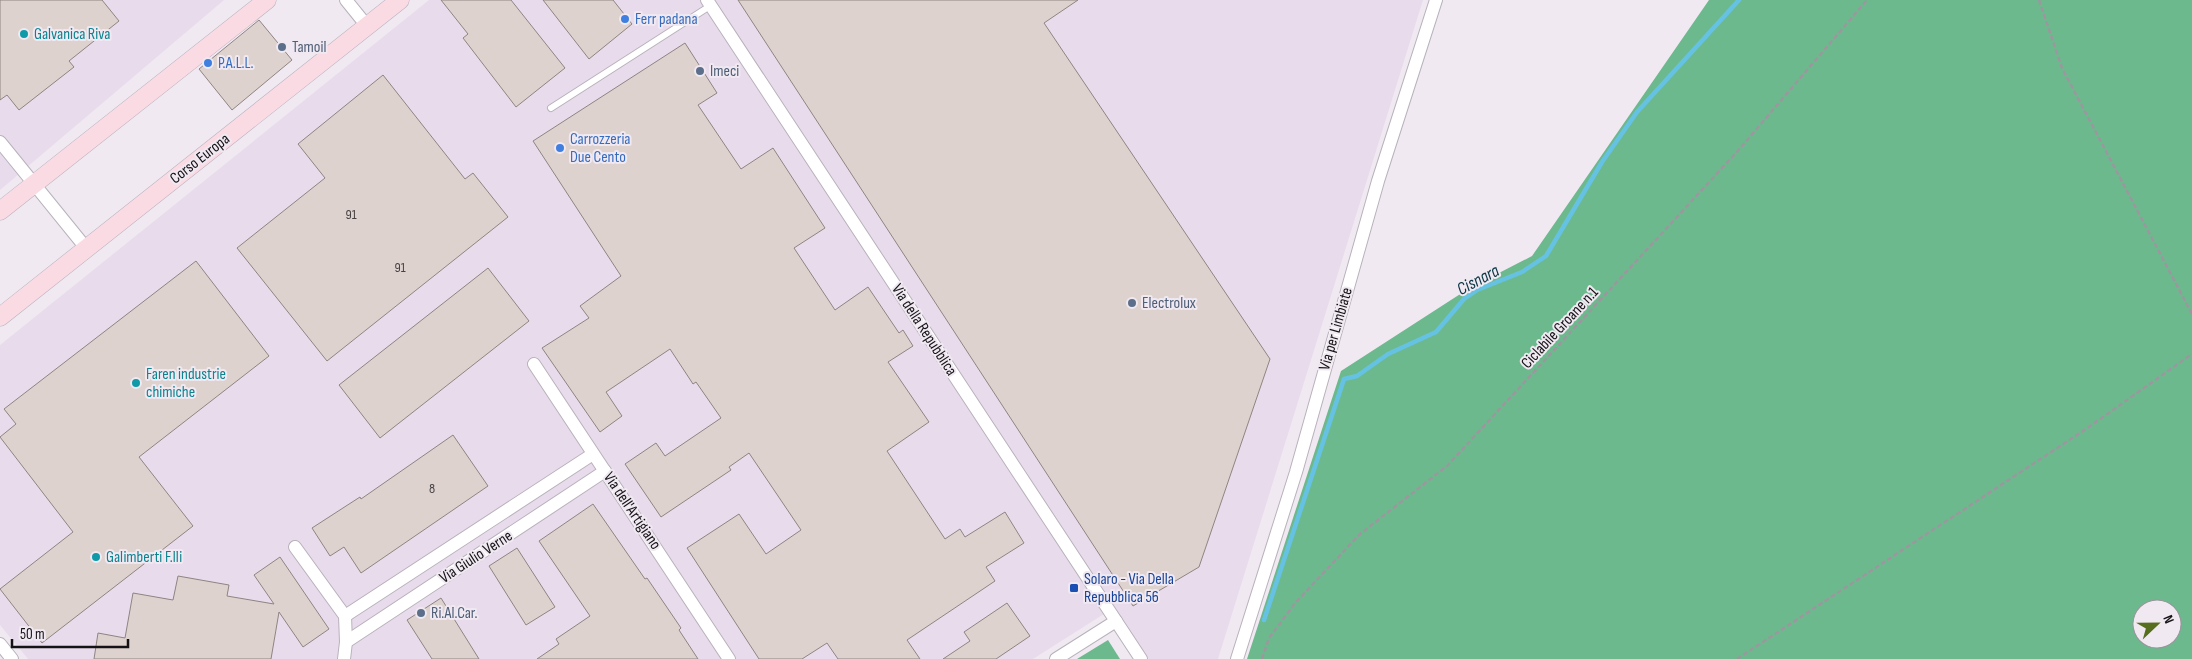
<svg xmlns="http://www.w3.org/2000/svg" width="2192" height="659" font-family="'Sofia Sans Condensed',sans-serif">
<rect width="100%" height="100%" fill="#f0e9f2"/>
<g fill="#e8dcec">
<path d="M0,0H224L0,190Z"/>
<path d="M429,0H1423L1218,659H1149L1104,614L1033,659H28L0,625V345Z"/>
</g>
<g fill="#6db98e" fill-rule="evenodd">
<path d="M1709,0H2192V659H1247L1341,371L1468,289L1532,256ZM2142,609H2172V639H2142Z"/>
<path d="M1108,640L1120,659H1077Z"/>
</g>
<g fill="none" stroke-linecap="round" stroke-linejoin="round">
<path stroke="#66c2e3" stroke-width="4.5" d="M1264,620L1344,379L1357,376L1388,354L1436,332L1464,299L1477,290L1522,272L1546,256L1602,162L1637,112L1739,0"/>
</g>
<g fill="#ded2cf" stroke="#8f8482">
<path d="M0,0H102L119,21L69,61L74,67L19,110L7,95L0,100Z"/>
<path d="M441,0H511L565,68L516,107L463,38L468,34Z"/>
<path d="M543,0H613L632,24L589,59Z"/>
<path d="M738,0H1078L1044,23L1270,359L1199,567L1133,606Z"/>
<path d="M259,20L292,60L232,110L199,69Z"/>
<path d="M685,43L717,93L698,105L741,169L773,148L825,228L794,248L835,310L868,287L899,333L903,330L913,346L888,362L929,422L887,451L945,539L960,529L965,537L1005,512L1024,543L986,567L995,581L907,640L920,659H838L827,643L802,659H759L687,548L739,514L766,554L801,530L749,453L729,467L731,470L661,517L625,464L656,443L665,456L721,418L696,382L693,384L670,349L606,392L622,416L600,432L542,348L589,318L580,306L621,276L533,141Z"/>
<path d="M383,75L465,179L473,173L508,217L327,361L237,248L325,178L298,144Z"/>
<path d="M196,261L269,356L139,457L193,526L42,643L0,589L73,532L0,437L16,424L4,409Z"/>
<path d="M488,268L529,321L380,438L339,385Z"/>
<path d="M453,435L488,486L361,573L344,547L330,556L312,528L360,497L361,499Z"/>
<path d="M593,504L645,579L647,578L681,628L679,630L698,659H537L559,644L556,639L590,616L539,541Z"/>
<path d="M517,548L555,607L526,625L489,566Z"/>
<path d="M280,557L329,629L303,647L279,612L271,659H94L98,633L125,638L133,593L173,600L178,576L229,585L227,596L274,604L254,575Z"/>
<path d="M441,598L479,659H432L407,620Z"/>
<path d="M1007,603L1030,636L996,659H943L970,641L964,632Z"/>
</g>
<g fill="none" stroke-linecap="round" stroke-linejoin="round">
<defs>
<path id="lane" d="M551,108L710,6"/>
<g id="street">
<path d="M346,0L367,26"/>
<path d="M707,0L1141,659"/>
<path d="M0,142L86,248"/>
<path d="M534,364L729,659"/>
<path d="M295,547L345,616L346,642L344,659"/>
<path d="M345,616L593,454"/>
<path d="M346,642L605,471"/>
<path d="M0,644L12,659"/>
<path d="M1056,659L1116,621"/>
<path d="M1237,659L1296,472L1378,181L1436,0"/>
</g>
<g id="secondary">
<path d="M0,211L267,0"/>
<path d="M0,317L400,0"/>
</g>
</defs>
<use href="#lane" stroke="#b8b2bb" stroke-width="8"/>
<use href="#street" stroke="#b8b2bb" stroke-width="14"/>
<use href="#secondary" stroke="#b8b2bb" stroke-width="19"/>
<g stroke="#9c979e" stroke-width="2.5" stroke-dasharray="5 2.5" stroke-linecap="butt">
<path d="M2039,0L2062,68L2192,314"/>
<path d="M1262,659L1269,638L1296,602L1360,534L1447,466L1736,153L1867,0"/>
<path d="M1737,659L2086,429L2192,354"/>
</g>
<use href="#lane" stroke="#fff" stroke-width="6"/>
<use href="#street" stroke="#fff" stroke-width="12"/>
<use href="#secondary" stroke="#fadbe4" stroke-width="18"/>
</g>
<g fill="#3f7fe0" stroke="#f0e9f2" stroke-width="2">
<circle cx="625" cy="19" r="5"/>
<circle cx="208" cy="63" r="5"/>
<circle cx="560" cy="148" r="5"/>
</g>
<g fill="#0f9aa8" stroke="#f0e9f2" stroke-width="2">
<circle cx="24" cy="34" r="5"/>
<circle cx="136" cy="383" r="5"/>
<circle cx="96" cy="557" r="5"/>
</g>
<g fill="#5c6f8a" stroke="#f0e9f2" stroke-width="2">
<circle cx="282" cy="47" r="5"/>
<circle cx="700" cy="71" r="5"/>
<circle cx="1132" cy="303" r="5"/>
<circle cx="421" cy="613" r="5"/>
</g>
<rect fill="#1a4fb4" stroke="#f0e9f2" stroke-width="2" x="1069" y="583" width="10" height="10" rx="2.5"/>
<g text-anchor="middle" dominant-baseline="central" stroke-width="4" stroke-linejoin="round" paint-order="stroke">
<g font-size="14" fill="#464244">
<text x="351" y="214">91</text>
<text x="400" y="267">91</text>
<text x="432" y="488">8</text>
</g>
<g font-size="16" fill="#366cbe" stroke="#f0e9f2" text-anchor="start">
<text x="635" y="19">Ferr padana</text>
<text x="218" y="63">P.A.L.L.</text>
<text x="570" y="139">Carrozzeria<tspan x="570" dy="18">Due Cento</tspan></text>
</g>
<g font-size="16" fill="#0d838f" stroke="#f0e9f2" text-anchor="start">
<text x="34" y="34">Galvanica Riva</text>
<text x="146" y="374">Faren industrie<tspan x="146" dy="18">chimiche</tspan></text>
<text x="106" y="557">Galimberti F.lli</text>
</g>
<g font-size="16" fill="#4e5e75" stroke="#f0e9f2" text-anchor="start">
<text x="292" y="47">Tamoil</text>
<text x="710" y="71">Imeci</text>
<text x="1142" y="303">Electrolux</text>
<text x="431" y="613">Ri.Al.Car.</text>
</g>
<g font-size="16" fill="#141215" stroke="#f0e9f2">
<text transform="translate(200 159) rotate(-38)">Corso Europa</text>
<text transform="translate(1560 328) rotate(-47)">Ciclabile Groane n.1</text>
<text transform="translate(1336 329) rotate(-74)">Via per Limbiate</text>
<text transform="translate(924 330) rotate(57)">Via della Repubblica</text>
<text transform="translate(632 511) rotate(56)">Via dell'Artigiano</text>
<text transform="translate(476 557) rotate(-33)">Via Giulio Verne</text>
</g>
<g font-size="16" fill="#164399" stroke="#f0e9f2" text-anchor="start">
<text x="1084" y="579">Solaro - Via Della<tspan x="1084" dy="18">Repubblica 56</tspan></text>
</g>
<g font-size="18" font-style="italic" fill="#0c3745" stroke="#f0e9f2">
<text transform="translate(1478 280) rotate(-28)">Cisnara</text>
</g>
</g>
<g transform="translate(2157 624) rotate(68)"><circle r="24" fill="#f0e9f2" stroke="#98939a"/>
<path d="M0-4L9 19L0 12L-9 19Z" fill="#576e1e"/>
<text y="-8" font-size="14" font-weight="bold" text-anchor="middle" fill="#141215">N</text>
</g>
<path d="M12 639v8h116v-8" fill="none" stroke="#141215" stroke-width="2.5"/>
<text x="20" y="639" font-size="15" fill="#141215" stroke="#f0e9f2" stroke-width="4" paint-order="stroke">50 m</text>
</svg>
